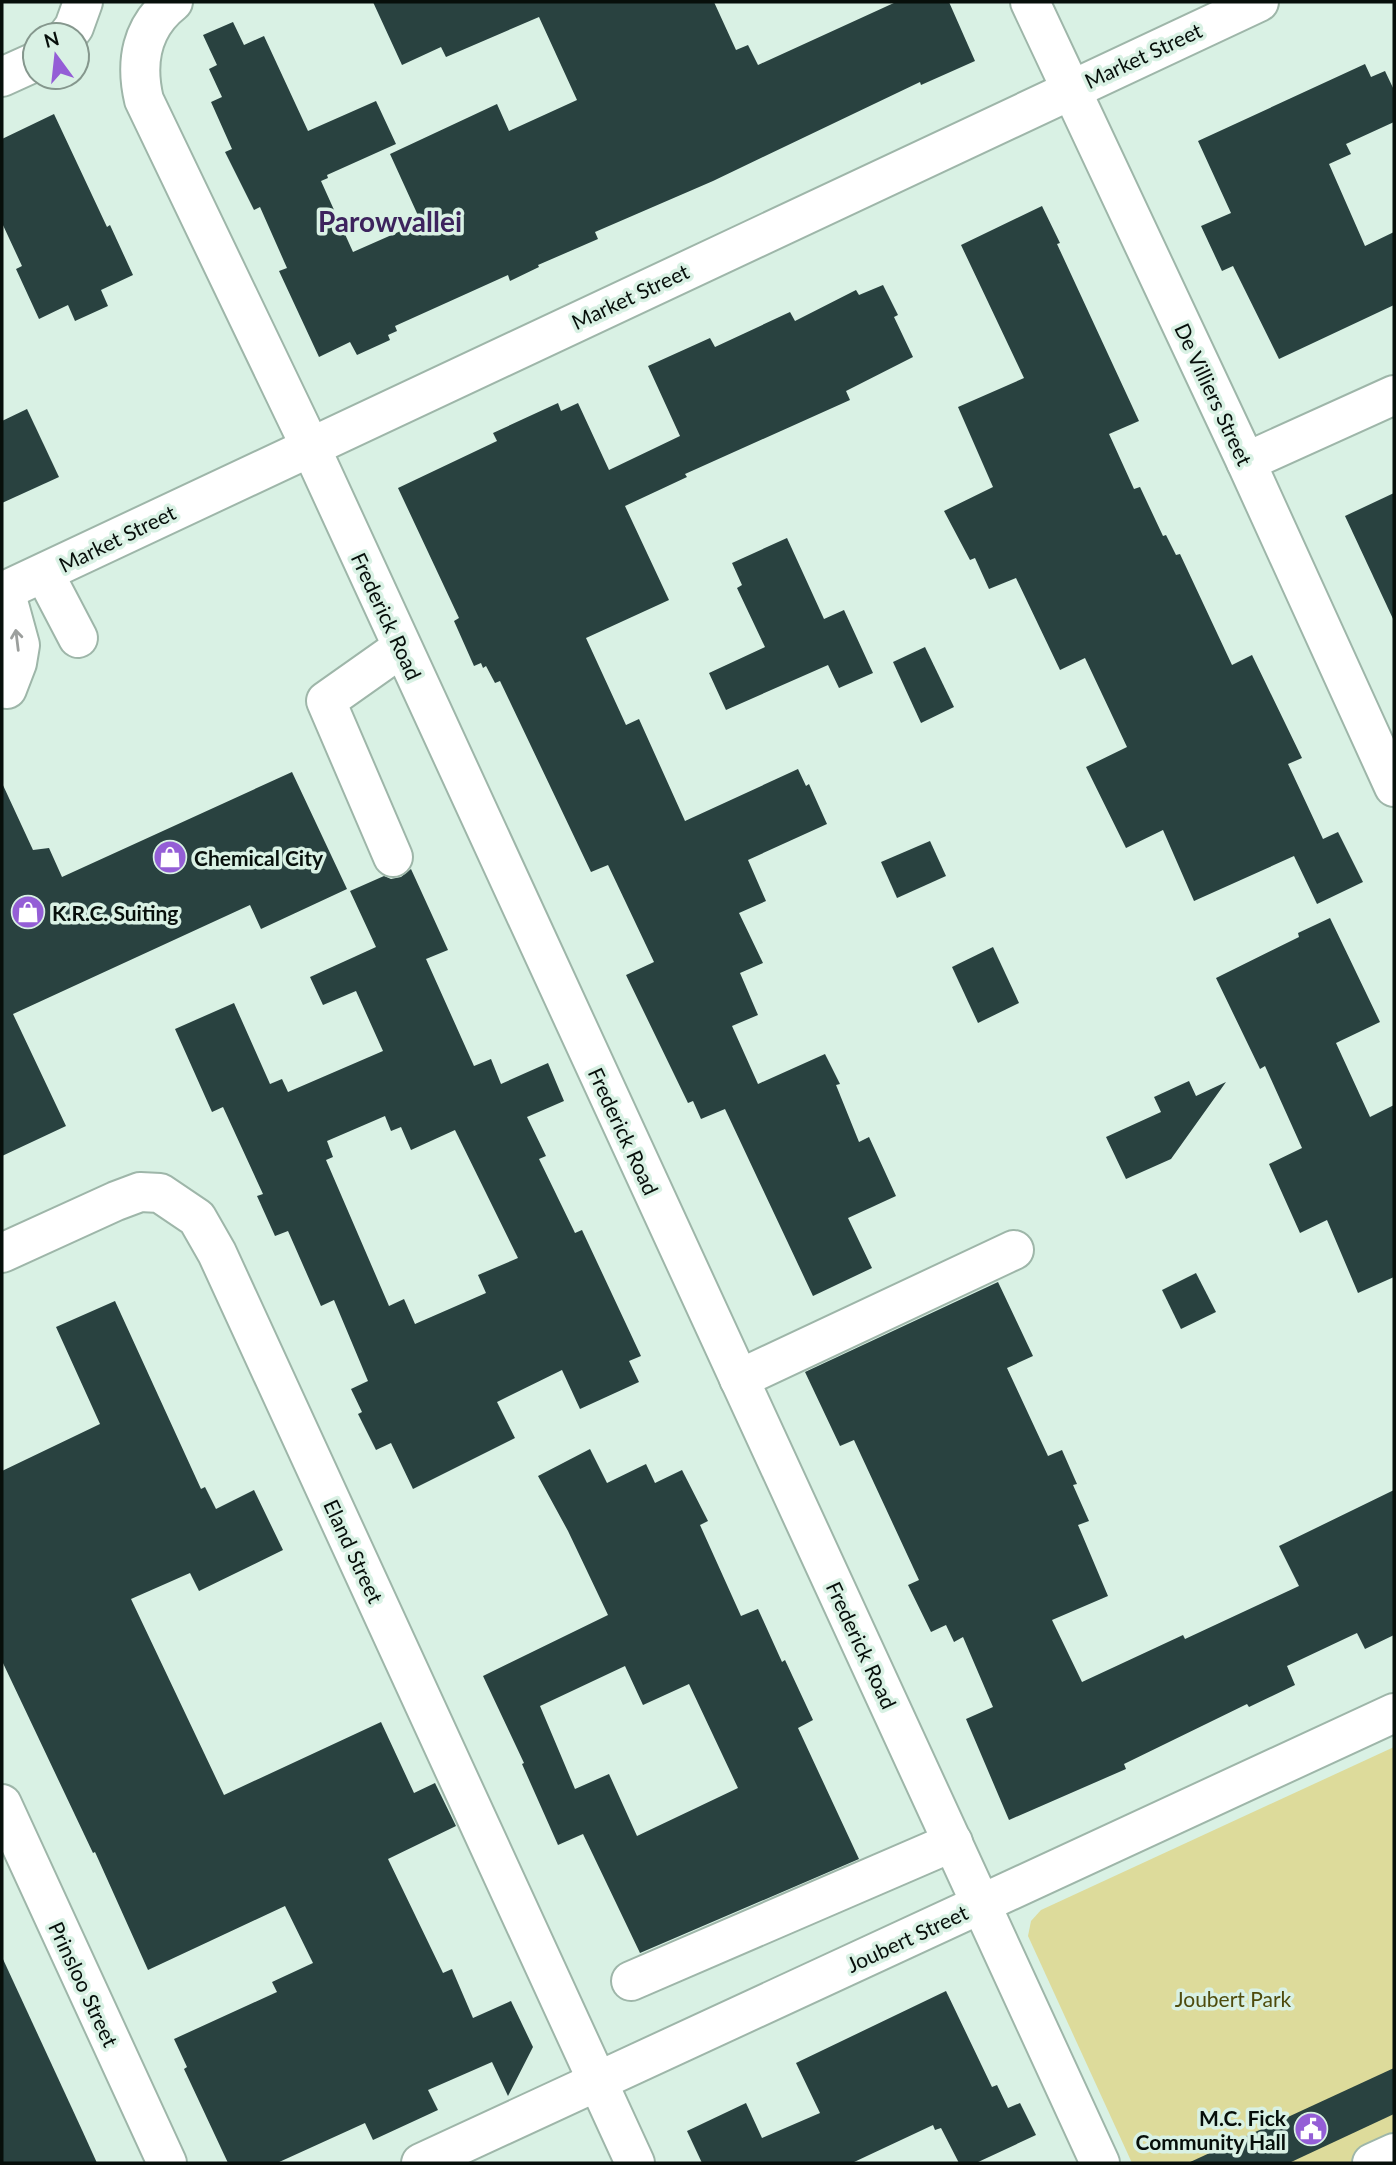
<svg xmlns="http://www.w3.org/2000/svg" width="1396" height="2165" font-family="Lato,sans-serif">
<rect width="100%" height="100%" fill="#d9f1e4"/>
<path fill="#dddb9b" d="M1394,1747V2163H1132L1028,1936L1031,1921L1041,1910Z"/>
<g fill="#294240" fill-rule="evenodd">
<path d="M373,2H714L736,50L748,45L758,65L896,2H949L975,61L921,85L920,82L713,181L595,232L598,239L538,265L539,267L510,281L508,275L395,326L397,331L388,335L390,340L357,355L350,342L319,357L279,271L287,268L260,207L254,210L225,152L232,149L211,102L222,97L209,69L217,65L203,35L233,22L244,45L264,36L308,131L376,101L396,144L327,175L328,178L321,181L353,252L421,222L390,154L497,104L509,131L577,100L539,17L446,57L441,47L402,65Z"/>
<path d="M1365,64L1371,77L1385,71L1394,90V122L1346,144L1351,154L1329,164L1365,246L1394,232V305L1279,359L1233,266L1222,271L1201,226L1231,213L1198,141Z"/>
<path d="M54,114L107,227L110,225L133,275L101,290L108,306L75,321L68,305L39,319L16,269L22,266L2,223V139Z"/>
<path d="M1042,206L1060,243L1057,244L1139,421L1109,434L1134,489L1140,487L1163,536L1166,535L1176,555L1180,554L1232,665L1252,655L1302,758L1288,764L1323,839L1338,832L1363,882L1317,904L1294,856L1194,901L1163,830L1126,848L1086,767L1127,747L1085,658L1060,670L1016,578L989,589L975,558L970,560L944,511L993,487L958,407L1024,378L961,245Z"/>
<path d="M883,285L898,315L894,317L913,357L846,391L850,400L685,474L687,477L625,506L669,600L586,638L626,725L639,719L685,821L798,769L806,786L809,784L827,824L748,860L766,901L739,913L763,963L740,973L758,1015L732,1026L758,1084L825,1054L840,1084L836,1085L859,1142L869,1137L896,1196L848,1218L872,1268L813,1296L725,1109L701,1119L693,1101L688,1103L626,975L654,962L608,865L591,872L500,681L495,683L486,666L483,668L481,663L474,666L454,621L459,618L398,488L497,441L493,433L558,403L561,411L578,403L609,470L680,436L648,366L710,338L715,347L790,312L795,321L856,290L859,295Z"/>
<path d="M27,409L59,477L2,503V421Z"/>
<path d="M1394,493V621L1345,516Z"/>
<path d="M787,538L824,619L844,610L873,673L839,688L828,665L726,710L709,673L765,647L737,588L742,585L732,563Z"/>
<path d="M925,647L954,707L921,723L893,662Z"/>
<path d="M292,772L347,889L261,929L250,905L13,1014L66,1126L2,1156V783L33,850L49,848L62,877Z"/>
<path d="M930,841L946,876L897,898L881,862Z"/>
<path d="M411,869L448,950L426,959L474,1066L491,1059L501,1084L548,1063L564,1101L527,1117L546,1156L539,1159L575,1233L582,1230L641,1356L629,1361L639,1382L580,1409L562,1370L497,1402L515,1438L413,1489L391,1443L376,1450L358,1414L362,1412L351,1389L368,1381L334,1300L321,1306L288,1231L275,1236L257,1196L263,1194L223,1107L212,1112L175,1029L234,1003L270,1084L282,1079L288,1092L383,1051L356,991L323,1005L310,977L376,947L350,891L384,876L391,879L401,877ZM385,1116L391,1131L401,1127L411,1150L455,1130L518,1258L478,1275L486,1293L415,1324L404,1299L389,1306L326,1160L333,1157L327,1141Z"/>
<path d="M1330,918L1380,1022L1336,1043L1370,1117L1394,1105V1277L1358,1293L1327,1220L1300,1233L1269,1164L1302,1148L1265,1066L1260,1069L1216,978L1299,937L1298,933Z"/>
<path d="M993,947L1019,1003L978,1023L952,967Z"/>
<path d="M1189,1081L1196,1096L1226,1082L1171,1159L1126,1179L1106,1137L1161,1112L1154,1097Z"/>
<path d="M1196,1273L1216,1312L1181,1329L1162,1290Z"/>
<path d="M998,1282L1033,1356L1007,1368L1048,1456L1062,1450L1077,1484L1073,1485L1089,1521L1078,1525L1108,1596L1052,1620L1082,1682L1183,1635L1185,1639L1299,1586L1279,1546L1394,1490V1635L1365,1649L1357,1633L1287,1666L1295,1685L1249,1707L1247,1704L1124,1764L1126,1769L1009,1820L966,1719L993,1707L963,1637L954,1642L946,1625L931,1632L908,1585L919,1580L854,1440L840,1446L805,1372Z"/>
<path d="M115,1301L201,1489L205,1487L216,1509L254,1490L283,1550L199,1591L190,1573L131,1599L224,1795L381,1722L414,1793L435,1783L456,1826L388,1859L443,1973L452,1969L473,2018L511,2001L533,2047L508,2096L492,2062L428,2090L438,2110L373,2140L365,2123L277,2163H228L184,2069L187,2067L174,2039L277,1992L272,1982L313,1963L285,1906L148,1970L95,1852L93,1853L2,1661V1471L100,1424L56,1327Z"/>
<path d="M590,1449L607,1483L646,1464L655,1483L682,1470L708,1521L700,1525L741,1616L758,1609L782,1662L785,1660L813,1720L798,1728L859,1859L640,1953L583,1834L558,1845L522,1764L524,1763L483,1676L608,1615L568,1531L538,1476ZM625,1666L643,1705L689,1684L738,1788L637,1836L609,1774L575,1789L540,1706Z"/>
<path d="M2,1957L82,2130L97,2163H2Z"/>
<path d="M946,1991L992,2087L997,2085L1008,2108L1020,2103L1036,2135L976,2163H959L941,2128L935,2130L933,2125L852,2163H702L687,2131L746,2103L762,2138L820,2113L796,2063Z"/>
<path d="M1394,2068V2114L1289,2163H1188Z"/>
</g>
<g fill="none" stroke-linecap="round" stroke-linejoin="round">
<defs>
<g id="minor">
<path d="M173,2C141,27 135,62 144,100L310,446L1100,2163"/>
<path d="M1030,2L1246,462L1394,787"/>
<path d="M68,35L74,27L83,2"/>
<path d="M2,77L35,62"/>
<path d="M1246,462L1394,395"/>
<path d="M44,573L78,638"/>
<path d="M5,590L20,645L17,663L7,689"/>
<path d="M2,592L1259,2"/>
<path d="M393,857L326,701L401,648"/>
<path d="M2,1253L116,1201L140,1192L160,1193L197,1218L217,1253L635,2163"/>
<path d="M739,1379L1014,1250"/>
<path d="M2,1804L167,2163"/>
<path d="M631,1981L953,1842"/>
<path d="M421,2163L1394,1713"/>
<path d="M1372,2163L1394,2153"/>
</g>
</defs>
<use href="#minor" stroke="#9eb6a9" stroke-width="42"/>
<use href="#minor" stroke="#fff" stroke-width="38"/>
</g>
<defs><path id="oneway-shaft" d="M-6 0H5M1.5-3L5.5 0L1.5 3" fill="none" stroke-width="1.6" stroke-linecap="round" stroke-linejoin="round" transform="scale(1.75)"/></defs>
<use stroke="#9c9f9d" href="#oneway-shaft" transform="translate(17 640) rotate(-97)"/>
<defs>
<symbol id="shop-disc" viewBox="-11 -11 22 22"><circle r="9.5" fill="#945ed6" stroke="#d9f1e4"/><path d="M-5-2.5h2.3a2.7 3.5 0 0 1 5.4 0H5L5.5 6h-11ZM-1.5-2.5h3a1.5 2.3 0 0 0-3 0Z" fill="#fff"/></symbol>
<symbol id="civic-disc" viewBox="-11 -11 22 22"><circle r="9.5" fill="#945ed6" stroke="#d9f1e4"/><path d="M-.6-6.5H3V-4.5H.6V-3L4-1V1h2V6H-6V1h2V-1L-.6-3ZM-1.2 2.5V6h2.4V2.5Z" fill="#fff"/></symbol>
</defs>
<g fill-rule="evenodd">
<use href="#shop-disc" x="151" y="838" width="38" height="38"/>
<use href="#shop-disc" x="9" y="893" width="38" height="38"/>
<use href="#civic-disc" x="1292" y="2110" width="38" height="38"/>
</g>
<g text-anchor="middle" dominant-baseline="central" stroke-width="7" stroke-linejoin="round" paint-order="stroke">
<g font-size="21" fill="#070f0b" stroke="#d9f1e4">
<text transform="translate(1143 55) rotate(-25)">Market Street</text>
<text transform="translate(630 296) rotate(-25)">Market Street</text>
<text transform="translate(1214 394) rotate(65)">De Villiers Street</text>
<text transform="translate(117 538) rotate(-26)">Market Street</text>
<text transform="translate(387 616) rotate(65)">Frederick Road</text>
<text transform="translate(624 1131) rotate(65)">Frederick Road</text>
<text transform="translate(354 1551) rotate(65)">Eland Street</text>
<text transform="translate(862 1645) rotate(65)">Frederick Road</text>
<text transform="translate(907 1938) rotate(-25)">Joubert Street</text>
<text transform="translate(84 1984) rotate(65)">Prinsloo Street</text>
</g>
<g font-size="21" font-weight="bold" fill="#070f0b" stroke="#d9f1e4" text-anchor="start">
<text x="194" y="857">Chemical City</text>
<text x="52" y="912">K.R.C. Suiting</text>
<text x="1286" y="2117" text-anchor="end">M.C. Fick<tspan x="1286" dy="24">Community Hall</tspan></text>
</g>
<g font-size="21" fill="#4e4b0c" stroke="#d9f1e4">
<text x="1233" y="1998">Joubert Park</text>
</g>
<g font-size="28" font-weight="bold" fill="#3d235d" stroke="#d9f1e4">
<text x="390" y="221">Parowvallei</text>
</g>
</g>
<rect width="1396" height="2165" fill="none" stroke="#070f0b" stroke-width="7"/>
<g transform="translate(56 56) rotate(345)"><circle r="33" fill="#d9f1e4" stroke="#85978d" stroke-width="2"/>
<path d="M0-5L12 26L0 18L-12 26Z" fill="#945ed6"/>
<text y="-10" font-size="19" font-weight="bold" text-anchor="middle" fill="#070f0b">N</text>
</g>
</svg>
